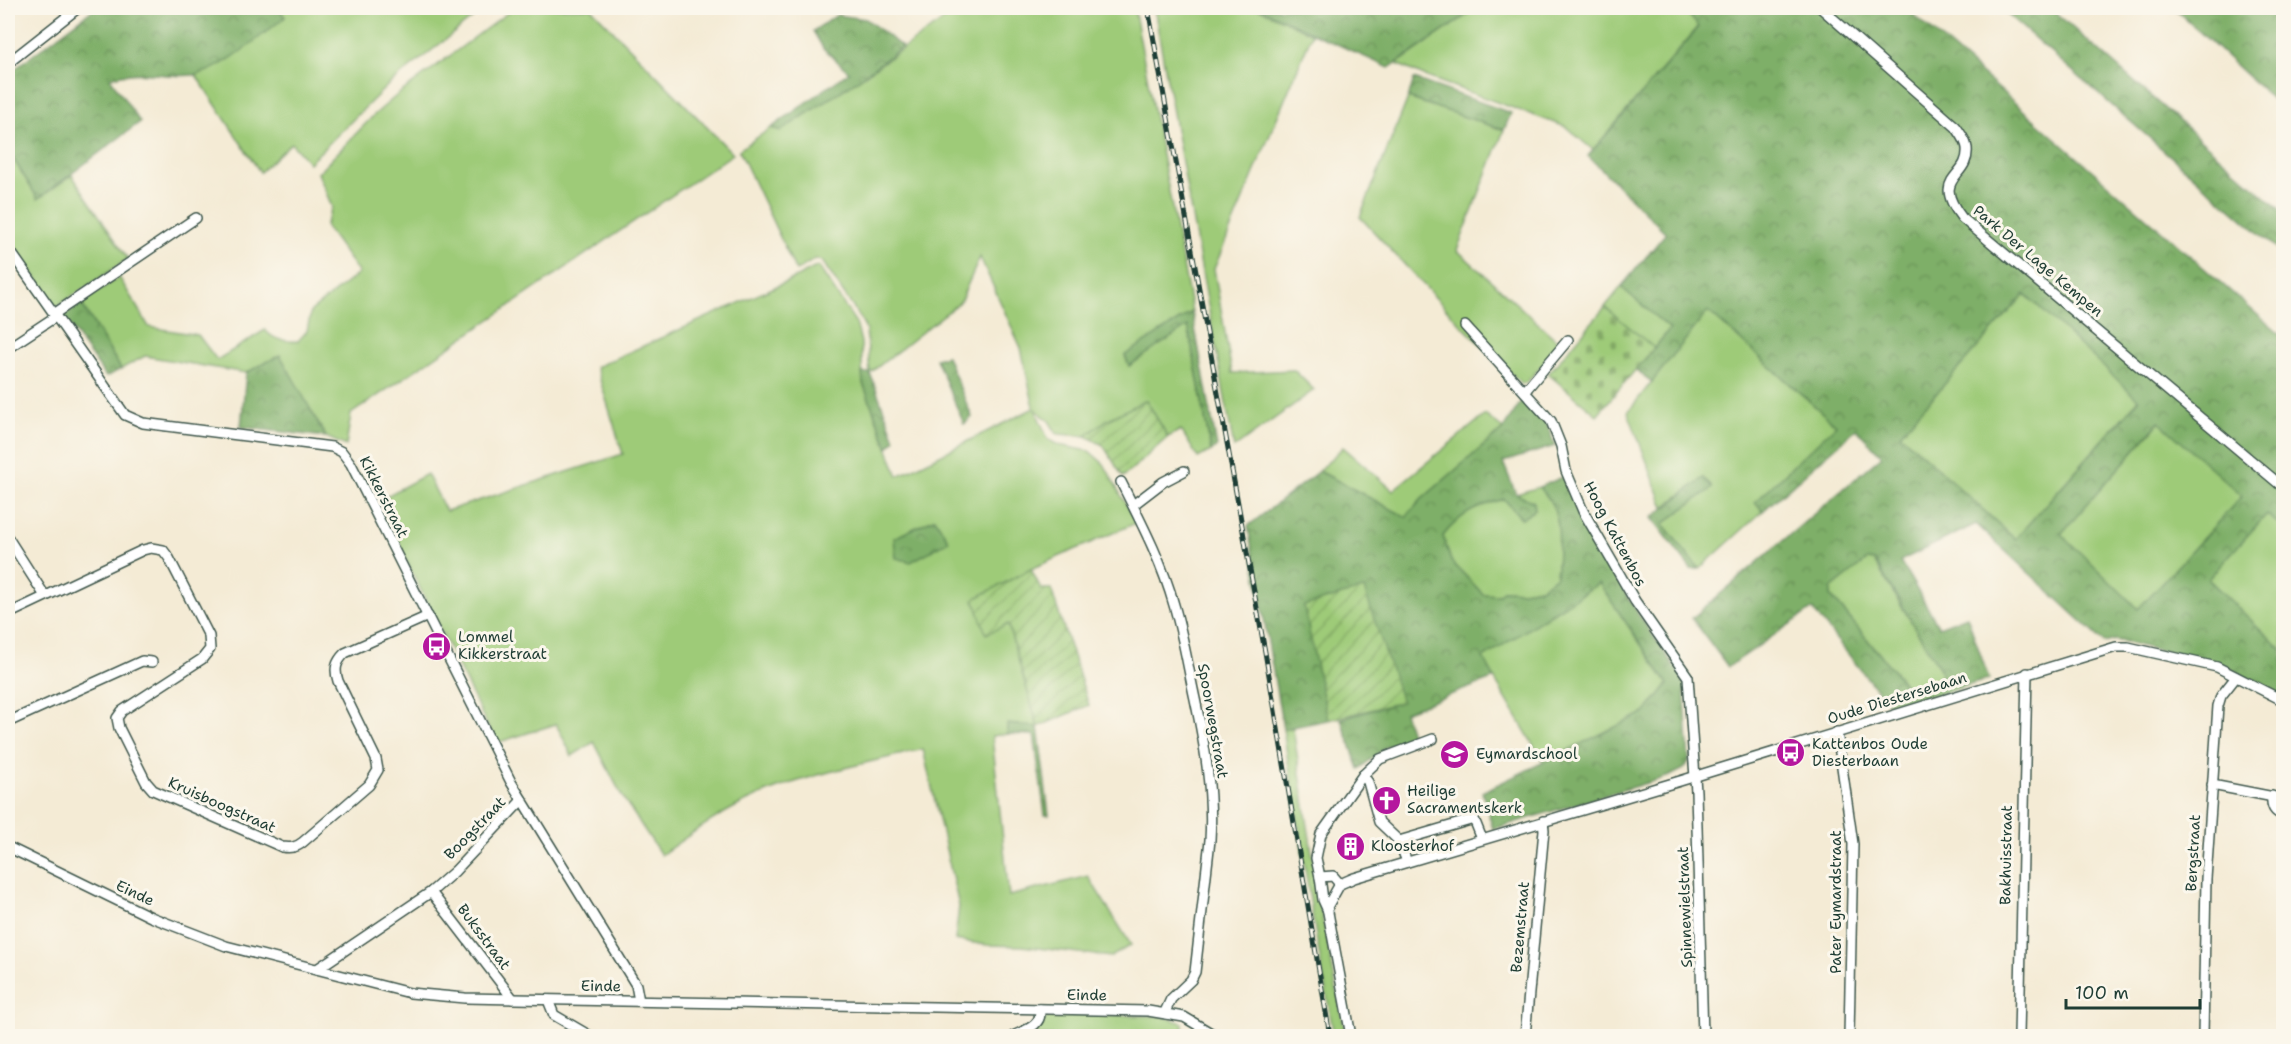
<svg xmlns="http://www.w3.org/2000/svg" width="2291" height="1044" font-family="'Shantell Sans',sans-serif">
<defs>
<pattern id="forest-crowns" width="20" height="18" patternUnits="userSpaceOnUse" patternTransform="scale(1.5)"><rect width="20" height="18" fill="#7eaf68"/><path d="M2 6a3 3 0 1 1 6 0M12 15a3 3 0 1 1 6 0" fill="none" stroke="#679056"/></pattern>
<pattern id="cemetery-stones" width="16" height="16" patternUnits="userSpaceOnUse" patternTransform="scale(1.5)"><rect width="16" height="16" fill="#9ecb78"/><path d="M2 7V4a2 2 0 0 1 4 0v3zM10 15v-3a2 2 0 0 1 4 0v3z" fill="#80a663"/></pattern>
<pattern id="garden-furrows" width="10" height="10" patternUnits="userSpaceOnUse" patternTransform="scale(1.5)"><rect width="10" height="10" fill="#9ecb78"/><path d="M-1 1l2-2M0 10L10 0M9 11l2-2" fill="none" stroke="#80a663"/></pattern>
</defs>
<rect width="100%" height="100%" fill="#fbf7ec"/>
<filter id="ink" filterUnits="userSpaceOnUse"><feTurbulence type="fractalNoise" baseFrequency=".0167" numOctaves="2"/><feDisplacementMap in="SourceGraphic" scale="12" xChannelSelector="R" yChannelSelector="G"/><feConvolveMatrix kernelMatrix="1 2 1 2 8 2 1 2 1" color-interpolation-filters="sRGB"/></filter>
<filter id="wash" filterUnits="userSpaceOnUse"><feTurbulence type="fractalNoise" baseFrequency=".008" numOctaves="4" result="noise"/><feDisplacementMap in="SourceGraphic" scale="24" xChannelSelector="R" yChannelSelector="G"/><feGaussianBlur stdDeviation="1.35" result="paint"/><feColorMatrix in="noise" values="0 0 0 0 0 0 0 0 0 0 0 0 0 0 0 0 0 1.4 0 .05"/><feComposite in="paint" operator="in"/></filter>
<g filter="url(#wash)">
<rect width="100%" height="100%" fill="#f4ebd5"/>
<g fill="#9ecb78" stroke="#5e8456" stroke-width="1.5">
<path d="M278,8H485L387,86L309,163L291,143L260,172L196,75L224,62L285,17Z"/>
<path d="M514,8H591L733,154L351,414L346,446L326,437L280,355L246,373L145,356L121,369L81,303L119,277L149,327L198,335L217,360L265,330C275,341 284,341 298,341L307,331L311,311L359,273L325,226L332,207L318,173L374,115L396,96Z"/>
<path d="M961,8H1134L1192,312L1125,356L1129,366L1188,325L1211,451L1198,458L1181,430L1168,437L1146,400L1107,420L1086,436L1057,434L1049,421L1035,409L1048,439L1058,445L1089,451L1104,464L1136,523L1031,569L974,599L1008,624L1038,727L1008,724L1007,734L992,736L1009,896L1088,876L1131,945L1111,957L1022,946L987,945L955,940L959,906L923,749C865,764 801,775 747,801C716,816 689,835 661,855L622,796L594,742L572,756L556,724L496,743L377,501L427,474L446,511L623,454L596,367L795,278L818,266L856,323L861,342L863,383L898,476L1034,408L1021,348L980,257L960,302L870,373L866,330L861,319L822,261L815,259L796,271L739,150L771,128L781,130L852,84Z"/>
<path d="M1154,8H1258L1312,34L1214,269L1232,373L1294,370L1314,390L1234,448Z"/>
<path d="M1477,8H1683L1699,26L1593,150L1566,127L1424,76L1397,64Z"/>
<path d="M1408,98L1504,130L1457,250L1561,344L1527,382L1522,384L1463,327L1360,217Z"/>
<path d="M8,150L38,199L72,175L128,259L56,307L8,237Z"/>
<path d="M1621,287L1670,329L1654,348L1605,307Z"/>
<path d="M2025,294L2139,399L2015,539L1900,434Z"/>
<path d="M1708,311L1837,426L1756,502L1763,511L1699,569L1663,524L1712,488L1703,478L1664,507L1628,412Z"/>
<path d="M1485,415L1503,429L1422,499L1406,517L1319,471L1343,447L1393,490Z"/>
<path d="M2160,422L2242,496L2138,609L2060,534Z"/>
<path d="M1539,487C1565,512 1559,544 1556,576L1541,588L1523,591L1504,590L1498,595L1483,594L1451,561L1443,536C1461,513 1476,507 1504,499L1522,519L1535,509L1516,494Z"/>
<path d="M2267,513L2283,528V651L2208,579Z"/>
<path d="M1867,560L1874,561L1942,672L1940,678L1913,689L1907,687L1831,596V589Z"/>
<path d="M1599,583L1668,684L1646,712L1544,763L1482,658Z"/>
<path d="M1293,728L1321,911L1346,1036H1334L1313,919L1283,729Z"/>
<path d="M1050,1014L1162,1016L1183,1023V1036H1038L1035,1030Z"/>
</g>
<g fill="url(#forest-crowns)" stroke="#4e764e" stroke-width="1.5" fill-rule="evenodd">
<path d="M95,8H278L285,17C264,33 220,72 194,75C167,78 138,68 110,78L140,122L38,199L8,150V74Z"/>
<path d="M1258,8H1477L1389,68Z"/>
<path d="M1683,8H1906L2283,337V528L2267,514L2208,579L2283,651V696L2271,692L2224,665L2115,640L2105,643L1976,524L1900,561L1939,627L1967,616L1989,679L1892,709L1812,609L1728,667L1692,618L1882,456L1856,429L1763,511L1755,502L1836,425L1708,311L1652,382L1636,370L1670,329L1621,287L1666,233L1588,156L1699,27ZM2025,294L2139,400L2015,539L1900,434ZM2159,422L2242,496L2138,609L2061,534ZM1867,560L1875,561L1942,672L1940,678L1913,689L1907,687L1831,596V589Z"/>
<path d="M2000,8H2050L2283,212V254Z"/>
<path d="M2179,8H2283V109L2176,10Z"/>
<path d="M837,15L866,19L902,47L852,84L781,131L771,128L849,72L823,48L813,31Z"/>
<path d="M1414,79L1511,113L1504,130L1408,98Z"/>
<path d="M81,303L121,369L106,377L63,316Z"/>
<path d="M1192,312L1217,447L1211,451L1188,326L1129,366L1125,355Z"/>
<path d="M280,355L326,437L241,427L246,373Z"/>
<path d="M947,356L972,417L964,424L936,359Z"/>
<path d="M862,373H870L895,439L888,448L863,383Z"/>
<path d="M1525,396L1546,421L1555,446L1503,462L1516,494L1534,502L1535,509L1522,519L1504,499C1476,507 1461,513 1443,536L1451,561L1483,594L1498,595L1504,590L1523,591L1541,588L1556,576C1559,544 1565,512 1539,487L1563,477C1594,548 1634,611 1680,674L1684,684L1689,761L1684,769L1670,776L1493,829L1482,792L1646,712L1668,684L1599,583L1483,658L1495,678L1404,712L1412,737L1386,747L1359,769L1341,719L1401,702L1364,589L1304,606L1328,720L1283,729L1248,526L1319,471L1406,517L1422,499L1503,429Z"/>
<path d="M1703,478L1712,488L1663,524L1699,569H1691L1652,518Z"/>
<path d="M935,518L949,541L911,562L896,558L894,538Z"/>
<path d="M1007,724L1038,727L1049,815H1045L1034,735L1007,734Z"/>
</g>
<path fill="url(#cemetery-stones)" stroke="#5e8456" stroke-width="1.5" d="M1605,307L1654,348L1597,415L1548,374Z"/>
<g fill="url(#garden-furrows)" stroke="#5e8456" stroke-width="1.5">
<path d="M1146,400L1168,437L1123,477L1103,445L1086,436L1107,420Z"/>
<path d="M1031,569L1041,589H1051L1089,705L1038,727L1008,624L986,634L974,599Z"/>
<path d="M1364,589L1402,702L1328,720L1304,606Z"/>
</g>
</g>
<g filter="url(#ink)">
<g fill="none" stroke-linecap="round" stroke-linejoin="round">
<defs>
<g id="minor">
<path d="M1821,8L1956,127C1960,133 1966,140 1967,148C1970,179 1929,175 1962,218L2284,488"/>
<path d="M8,63L78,8"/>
<path d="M8,248L125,415L143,423L332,447L342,452L351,464L511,782L636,985L639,1001"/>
<path d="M54,314L196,218"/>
<path d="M1465,326L1551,421L1561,446L1566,471L1583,511L1635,601L1688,677L1696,792L1703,1036"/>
<path d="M8,348L55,317"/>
<path d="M1525,391L1568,340"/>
<path d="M1121,482C1141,522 1162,562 1174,605C1183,635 1188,667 1195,699C1205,746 1213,792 1210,840L1195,972L1191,980L1171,999L1165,1012"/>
<path d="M1133,505L1163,482L1184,471"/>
<path d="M8,538L45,596"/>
<path d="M8,614L143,550L151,548L163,550L169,558L209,636L210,649L202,659L122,711L117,718L119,728L146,782L153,790L282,847C290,848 296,848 303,842L369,785L378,770L376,759L338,681C334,669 336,662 345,653L428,616"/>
<path d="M8,722L142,661L152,662"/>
<path d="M1837,732L1853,844L1849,1036"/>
<path d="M1363,775L1368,782L1379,822L1399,841"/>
<path d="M2212,785L2284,799"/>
<path d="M2272,796C2271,807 2274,812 2284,816"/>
<path d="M8,847L151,917L226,946L410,993L465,998L1148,1011L1184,1017L1216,1036"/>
<path d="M1407,862L1399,841L1474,819L1482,839"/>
<path d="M1320,877L1323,900L1328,911"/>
<path d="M1340,884L1333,876L1320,877L1316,858L1321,834L1363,775L1380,759L1433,739"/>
<path d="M431,892L513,999"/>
<path d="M317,969L431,892L455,871L522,800"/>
<path d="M548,1000L554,1015L590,1036"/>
<path d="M1013,1036C1025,1030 1044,1025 1039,1009"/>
<path d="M1351,1036L1327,907L1340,884L1354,878L1680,781L2116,647H2128L2217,667L2284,701"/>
<path d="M1525,1036L1544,830L1543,821"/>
<path d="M2019,1036L2027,673"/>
<path d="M2203,1036L2206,879L2218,706L2221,696L2236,677"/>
</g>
</defs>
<use href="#minor" stroke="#3f574c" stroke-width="12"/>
<use href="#minor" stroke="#fff" stroke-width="9"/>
<defs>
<path id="rail" d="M1148,8L1265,652L1330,1036"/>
</defs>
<use href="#rail" stroke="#1f3d34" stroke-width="5"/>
<use href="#rail" stroke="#fbf7ec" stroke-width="3" stroke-dasharray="9" stroke-linecap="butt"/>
</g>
</g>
<defs>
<symbol id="bus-disc" viewBox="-11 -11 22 22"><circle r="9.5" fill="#b5179e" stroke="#fbf7ec"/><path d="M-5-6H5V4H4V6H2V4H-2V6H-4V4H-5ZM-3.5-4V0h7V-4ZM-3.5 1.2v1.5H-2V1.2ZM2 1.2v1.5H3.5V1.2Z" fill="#fff"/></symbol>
<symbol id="school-disc" viewBox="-11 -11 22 22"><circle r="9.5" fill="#b5179e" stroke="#fbf7ec"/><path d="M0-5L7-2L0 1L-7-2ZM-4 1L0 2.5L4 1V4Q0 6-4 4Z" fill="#fff"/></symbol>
<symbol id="church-disc" viewBox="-11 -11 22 22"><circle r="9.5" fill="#b5179e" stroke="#fbf7ec"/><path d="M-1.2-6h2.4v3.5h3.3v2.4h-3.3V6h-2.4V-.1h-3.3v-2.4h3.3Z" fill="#fff"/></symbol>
<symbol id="building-disc" viewBox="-11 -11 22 22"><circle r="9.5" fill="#b5179e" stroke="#fbf7ec"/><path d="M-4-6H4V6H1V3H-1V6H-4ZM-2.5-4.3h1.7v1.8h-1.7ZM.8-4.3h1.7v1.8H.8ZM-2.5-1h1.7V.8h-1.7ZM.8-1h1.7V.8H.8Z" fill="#fff"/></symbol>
</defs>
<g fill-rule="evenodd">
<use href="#bus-disc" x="420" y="630" width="33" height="33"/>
<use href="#bus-disc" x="1774" y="736" width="33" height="33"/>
<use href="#school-disc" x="1438" y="738" width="33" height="33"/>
<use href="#church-disc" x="1370" y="784" width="33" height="33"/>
<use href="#building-disc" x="1334" y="830" width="33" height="33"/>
</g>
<g text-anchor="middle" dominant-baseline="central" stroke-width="6" stroke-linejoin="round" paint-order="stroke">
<g font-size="15" fill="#1f3d34" stroke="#fbf7ec">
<text transform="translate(2038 261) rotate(40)">Park Der Lage Kempen</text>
<text transform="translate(384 497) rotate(63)">Kikkerstraat</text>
<text transform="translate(1615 534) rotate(62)">Hoog Kattenbos</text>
<text transform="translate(1897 698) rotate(-17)">Oude Diestersebaan</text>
<text transform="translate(1213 721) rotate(80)">Spoorwegstraat</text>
<text transform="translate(222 805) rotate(24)">Kruisboogstraat</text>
<text transform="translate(475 828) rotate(-46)">Boogstraat</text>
<text transform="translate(2193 853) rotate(-87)">Bergstraat</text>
<text transform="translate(2006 855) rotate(-89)">Bakhuisstraat</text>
<text transform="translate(135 893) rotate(25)">Einde</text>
<text transform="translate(1836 902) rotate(-90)">Pater Eymardstraat</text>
<text transform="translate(1685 907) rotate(-92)">Spinnewielstraat</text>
<text transform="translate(1520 927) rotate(-85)">Bezemstraat</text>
<text transform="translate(484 937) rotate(53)">Buksstraat</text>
<text transform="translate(601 986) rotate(1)">Einde</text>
<text transform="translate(1087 995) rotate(1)">Einde</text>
</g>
<g font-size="15" fill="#1f3d34" stroke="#fbf7ec" text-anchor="start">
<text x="458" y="637">Lommel<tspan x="458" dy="17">Kikkerstraat</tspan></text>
<text x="1812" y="744">Kattenbos Oude<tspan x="1812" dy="17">Diesterbaan</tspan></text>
<text x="1476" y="754">Eymardschool</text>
<text x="1407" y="791">Heilige<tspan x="1407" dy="17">Sacramentskerk</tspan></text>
<text x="1371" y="846">Kloosterhof</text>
</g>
</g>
<rect width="2291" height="1044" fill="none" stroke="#fbf7ec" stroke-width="30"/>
<path d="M2066 999v9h134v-9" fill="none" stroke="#1f3d34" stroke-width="3"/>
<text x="2075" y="999" font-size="18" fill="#1f3d34" stroke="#fbf7ec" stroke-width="4.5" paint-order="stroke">100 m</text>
</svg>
